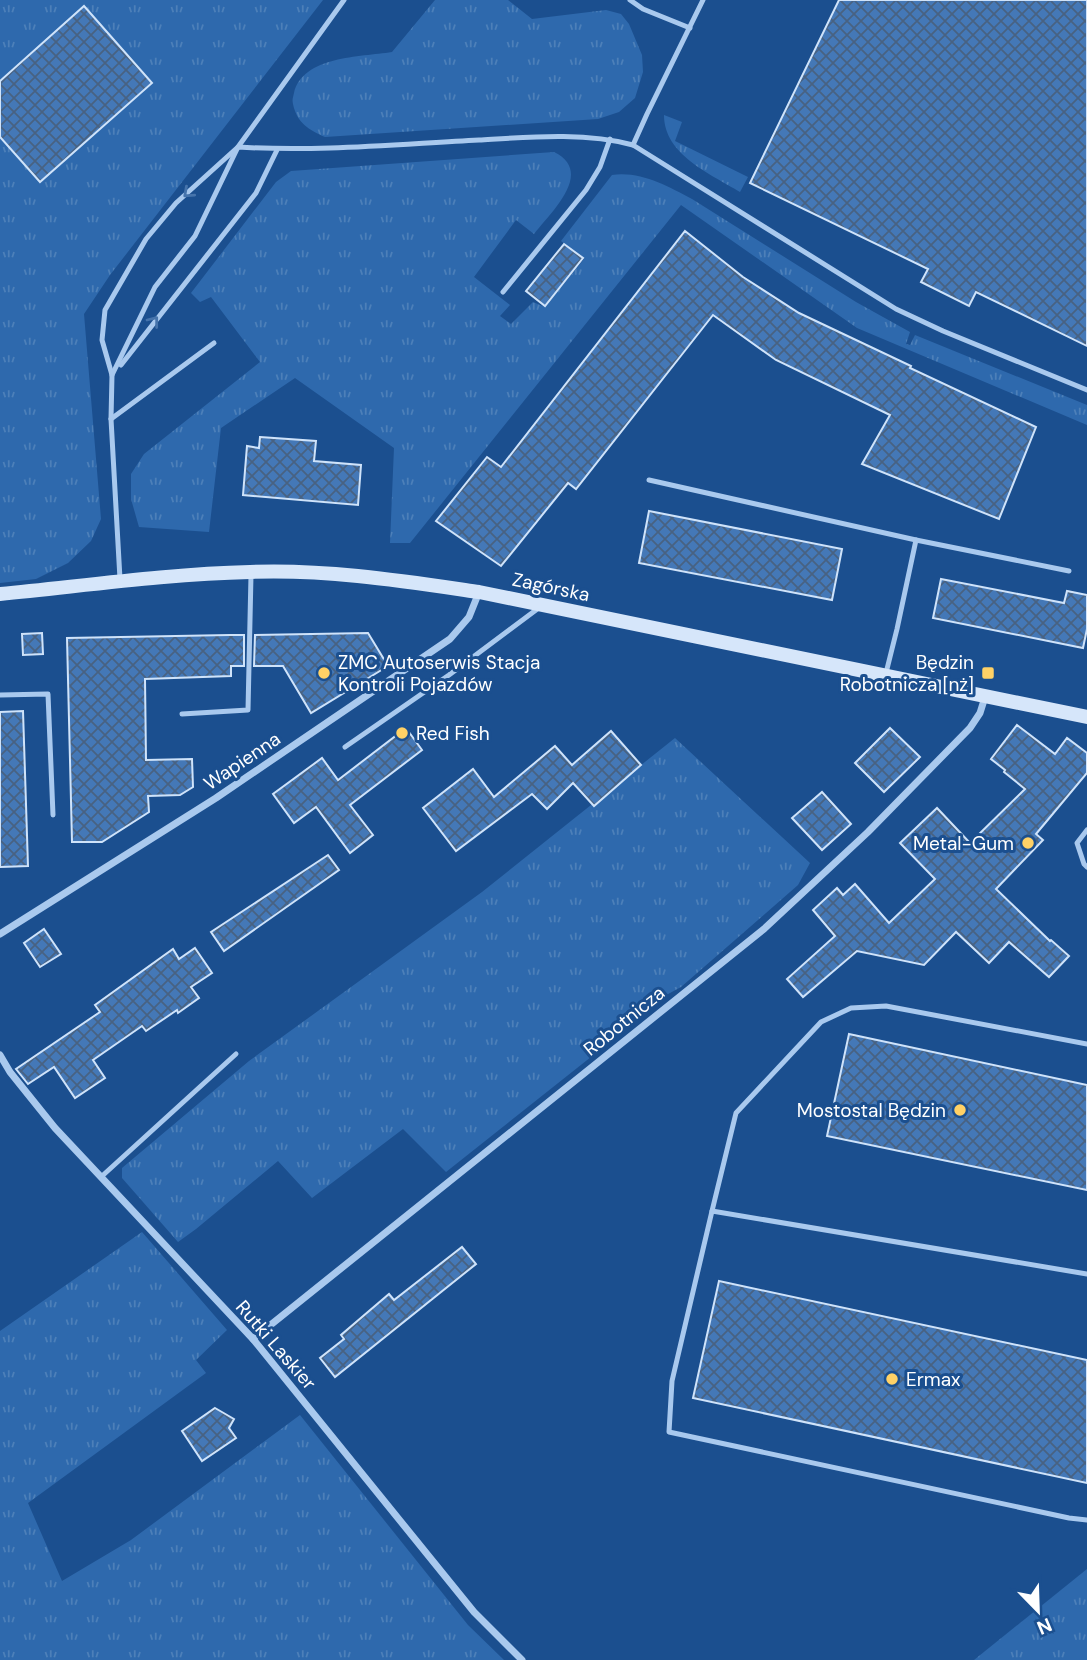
<svg xmlns="http://www.w3.org/2000/svg" width="1087" height="1660" font-family="'DM Sans',sans-serif">
<defs>
<pattern id="grass-tufts" width="24" height="20" patternUnits="userSpaceOnUse" patternTransform="scale(1.75)"><rect width="24" height="20" fill="#2e69ad"/><path d="M3 7l-1-3M5 7V3M7 7l1-3M15 17l-1-3M17 17v-4M19 17l1-3" fill="none" stroke="#4d80b9"/></pattern>
<pattern id="building-cross-hatch" width="8" height="8" patternUnits="userSpaceOnUse" patternTransform="scale(1.75)"><rect width="8" height="8" fill="#4478b7"/><path d="M0 0l8 8M0 8l8-8" fill="none" stroke="#486282"/></pattern>
</defs>
<rect width="100%" height="100%" fill="#1b4f8f"/>
<g fill="url(#grass-tufts)">
<path d="M0,0H323L110,275L84,314L101,519L91,541L68,563L36,579L0,583Z"/>
<path d="M435,0H508L532,19L606,10L621,14L629,24L642,55L643,72L635,98L619,112L598,119L325,137C309,130 297,123 293,104C292,99 293,98 294,93C303,56 360,57 392,52Z"/>
<path d="M664,115L682,122L675,141L748,177L740,192C711,174 664,155 664,115Z"/>
<path d="M554,152C595,172 551,212 534,234L516,220L474,277L510,305L500,316L511,324L533,302L545,307L584,259L561,241L612,175C641,171 667,186 692,199L856,302L910,332L906,344L910,345L915,335L1087,405V425L857,328L681,205L410,543H390L394,448L295,378L221,428L209,532L139,527L131,499V474L144,454L260,362L211,297L200,302L191,293L276,182L291,171Z"/>
<path d="M675,738L810,863L798,885L681,987L615,1023L603,1036L601,1049L446,1172L403,1129L312,1198L278,1161L196,1229L178,1242L122,1178V1168L249,1061L482,892Z"/>
<path d="M142,1232L227,1330L196,1360L206,1373L28,1503L62,1581L131,1540L300,1415L468,1625L504,1660H0V1331Z"/>
<path d="M1087,1569V1660H974Z"/>
</g>
<g fill="url(#building-cross-hatch)" stroke="#cfe3fa" stroke-width="2">
<path d="M839,0H1087V346L976,292L969,306L921,282L928,269L750,183Z"/>
<path d="M84,6L152,83L40,182L0,137V81Z"/>
<path d="M685,231L743,277L799,313L911,366L910,368L1036,427L999,519L862,464L890,415L776,360L713,315L576,489L568,483L501,566L436,521L487,457L501,467Z"/>
<path d="M564,244L583,258L545,306L526,291Z"/>
<path d="M260,437L316,441L314,461L361,465L358,505L243,495L247,446L259,448Z"/>
<path d="M649,511L842,549L832,600L639,563Z"/>
<path d="M941,579L1064,603L1067,591L1087,595V629L1083,648L933,618Z"/>
<path d="M42,633L43,654L23,655L22,634Z"/>
<path d="M368,633L388,666L311,713L283,666H254L255,635Z"/>
<path d="M230,635H244V666H231V676L145,679L146,760L192,759L193,787L180,795L148,796L149,812L102,842H72L67,638Z"/>
<path d="M23,711L28,866L0,867V712Z"/>
<path d="M1017,725L1055,754L1067,738L1087,753V773L1036,834L1043,840L996,889L1050,941L1051,940L1069,956L1049,977L1009,942L989,963L956,932L924,965L857,951L803,997L787,979L835,936L813,910L837,888L843,895L855,884L889,923L935,879L900,843L937,808L970,843L1025,789L1004,772L1005,770L991,759Z"/>
<path d="M406,728L422,750L350,805L373,835L350,853L316,807L294,823L273,794L322,758L338,780Z"/>
<path d="M890,728L920,757L884,792L855,763Z"/>
<path d="M611,731L641,765L594,806L573,783L547,809L532,794L456,851L423,808L473,769L494,797L555,746L572,765Z"/>
<path d="M822,792L851,824L822,850L792,818Z"/>
<path d="M328,855L339,870L224,951L211,932Z"/>
<path d="M44,929L61,954L40,967L24,943Z"/>
<path d="M195,948L212,973L191,987L199,998L178,1013L177,1010L146,1031L142,1026L93,1060L105,1078L75,1098L54,1067L28,1084L16,1069L100,1012L95,1005L173,949L179,959Z"/>
<path d="M849,1034L1087,1085V1190L827,1136Z"/>
<path d="M462,1247L476,1264L335,1377L320,1358L344,1339L341,1335L389,1294L394,1300Z"/>
<path d="M719,1281L1087,1360V1483L693,1398Z"/>
<path d="M215,1408L234,1419L229,1428L236,1438L202,1461L182,1431Z"/>
</g>
<g fill="none" stroke-linecap="round" stroke-linejoin="round">
<g stroke="#a9c9ee" stroke-width="5">
<path d="M630,0L643,9L690,28"/>
<path d="M633,145L647,114L703,0"/>
<path d="M503,292L586,190L600,167L610,139"/>
<path d="M121,365L256,193L277,150"/>
<path d="M112,375L155,287L195,236L238,147L344,0"/>
<path d="M111,419L214,343"/>
<path d="M649,480L916,540L897,629L886,673"/>
<path d="M916,540L1069,571"/>
<path d="M120,579L111,419L112,375L102,340L105,310L146,239L176,203L238,147C318,152 399,144 479,140C529,137 585,132 633,145L896,309L943,331L1087,390"/>
<path d="M0,695L48,694L53,815"/>
<path d="M182,714L248,710L251,575"/>
<path d="M345,747L449,675L540,607"/>
<path d="M1087,830L1077,843L1084,864L1087,867"/>
<path d="M101,1177L236,1054"/>
<path d="M712,1211L736,1113L821,1022L851,1008L886,1006L1087,1044"/>
<path d="M1087,1274L712,1211L672,1381L669,1432L1069,1518L1087,1520"/>
</g>
<g stroke="#a9c9ee" stroke-width="7">
<path d="M0,934L216,798L450,639L469,617L479,592"/>
<path d="M0,1055L10,1072L55,1128L253,1339L474,1612L522,1660"/>
<path d="M253,1339L764,929L868,832L970,728L980,713L985,697"/>
</g>
<path stroke="#d6e6fa" stroke-width="14" d="M0,594C83,586 167,574 250,572C327,569 403,581 479,592L1087,717"/>
</g>
<defs><path id="oneway-chevron" d="M-2-3.5L2.5 0L-2 3.5" fill="none" stroke-width="1.6" stroke-linecap="round" stroke-linejoin="round" transform="scale(1.75)"/></defs>
<g stroke="#4674ac">
<use href="#oneway-chevron" transform="translate(188 193) rotate(138)"/>
<use href="#oneway-chevron" transform="translate(154 321) rotate(-52)"/>
</g>
<g fill="#ffd166" stroke="#1b4f8f" stroke-width="2.5">
<circle cx="324" cy="673" r="7"/>
<rect x="981" y="666" width="14" height="14" rx="3.5"/>
<circle cx="402" cy="733" r="7"/>
<circle cx="1028" cy="843" r="7"/>
<circle cx="960" cy="1110" r="7"/>
<circle cx="892" cy="1379" r="7"/>
</g>
<g text-anchor="middle" dominant-baseline="central" stroke-width="6" stroke-linejoin="round" paint-order="stroke">
<g font-size="19" fill="#fff" stroke="#1b4f8f">
<text transform="translate(551 587) rotate(12)">Zagórska</text>
<text transform="translate(242 761) rotate(-34)">Wapienna</text>
<text transform="translate(624 1021) rotate(-39)">Robotnicza</text>
<text transform="translate(276 1345) rotate(49)">Rutki Laskier</text>
</g>
<g font-size="19" fill="#fff" stroke="#1b4f8f" text-anchor="start">
<text x="338" y="662">ZMC Autoserwis Stacja<tspan x="338" dy="22">Kontroli Pojazdów</tspan></text>
<text x="974" y="662" text-anchor="end">Będzin<tspan x="974" dy="22">Robotnicza [nż]</tspan></text>
<text x="416" y="733">Red Fish</text>
<text x="1014" y="843" text-anchor="end">Metal-Gum</text>
<text x="946" y="1110" text-anchor="end">Mostostal Będzin</text>
<text x="906" y="1379">Ermax</text>
</g>
</g>
<g transform="translate(1038 1611) rotate(157)" stroke="#1b4f8f" stroke-width="5" paint-order="stroke">
<path d="M0-5L12 26L0 18L-12 26Z" fill="#ffffff"/>
<text y="-10" font-size="19" font-weight="bold" text-anchor="middle" fill="#ffffff">N</text>
</g>
</svg>
